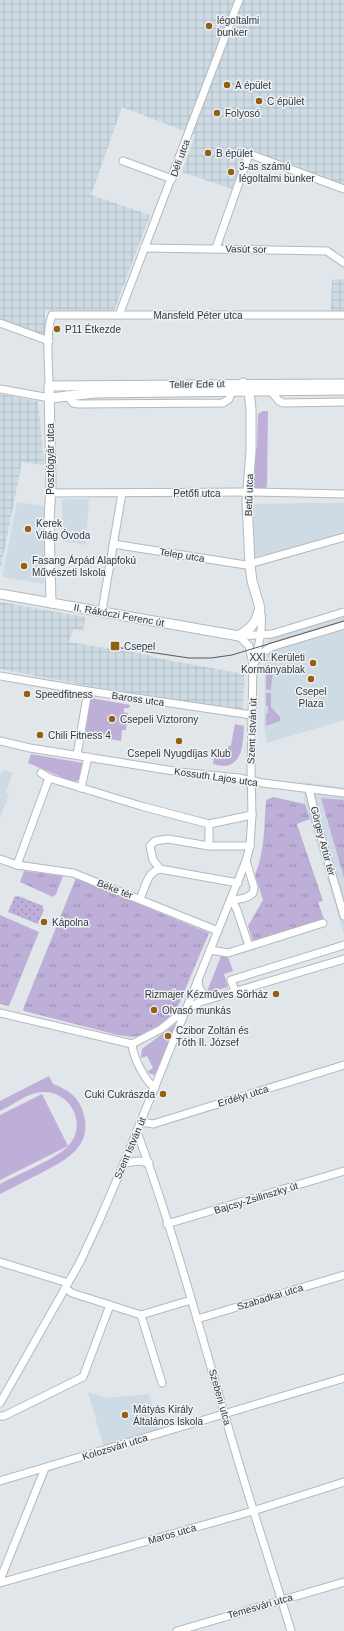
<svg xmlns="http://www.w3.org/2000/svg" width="344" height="1631" font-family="Helvetica,sans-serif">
<defs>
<pattern id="industrial-grid" width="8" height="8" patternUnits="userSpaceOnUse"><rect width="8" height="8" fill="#cfdbe4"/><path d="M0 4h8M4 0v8" fill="none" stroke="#b2bdc4"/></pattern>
<pattern id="park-tufts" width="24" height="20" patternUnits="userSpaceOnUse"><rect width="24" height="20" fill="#beafd9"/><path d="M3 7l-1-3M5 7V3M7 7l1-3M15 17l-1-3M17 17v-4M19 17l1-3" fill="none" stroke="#9b8fb1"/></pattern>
<pattern id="garden-dots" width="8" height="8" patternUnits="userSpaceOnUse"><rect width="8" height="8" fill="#beafd9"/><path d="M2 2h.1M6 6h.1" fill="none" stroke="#9b8fb1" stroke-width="1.8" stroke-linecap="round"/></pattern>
</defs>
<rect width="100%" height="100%" fill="#e0e6e9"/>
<g fill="#cfdbe4">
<path d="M62,499H89L86,545L62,541Z"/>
<path d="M17,502L44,506V584L2,577Z"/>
<path d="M307,503H344V536L255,560L253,504Z"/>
<path d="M344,609V720L267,743L264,726L265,663L270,632Z"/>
<path d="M3,769L13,773L6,793L9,795L0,818V775Z"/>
<path d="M305,782L344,788V935L304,800Z"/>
<path d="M88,1392L107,1398L149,1394L159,1432L104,1448Z"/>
</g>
<g fill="url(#industrial-grid)">
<path d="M0,0H344V187L251,152L245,154L232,189L182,172L195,135L122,107L91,195L150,215L114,311L45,310V337L0,322Z"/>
<path d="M344,279V312H331L332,280Z"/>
<path d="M0,394L38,401L44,465L22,462L0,572Z"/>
<path d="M0,602L85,617L83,631L74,629L68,642L145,654L156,658L244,674L243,710L94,687L0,669Z"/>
</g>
<g fill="#beafd9">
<path d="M263,411H268L267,485L266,489H255L251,483L255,450L257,447L258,415L259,413Z"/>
<path d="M266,668H271L273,671L271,690L266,689Z"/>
<path d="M266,693H271V707L280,717V721L266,726V713H268V706H266Z"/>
<path d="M91,698L130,705L129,708H124V712L128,713L126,730H122L121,741L85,735Z"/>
<path d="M235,724L244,726C243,739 244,760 229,765C224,767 218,765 213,764L214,758L221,759L227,755L228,747L231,745Z"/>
<path d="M31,754L83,763L80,780L73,782L28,763Z"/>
<path d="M227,954L233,971L224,974L228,987L210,992L208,989L221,956Z"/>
<path d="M178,1022L158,1074L153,1075L149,1073L148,1071L153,1068L147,1056L141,1058L142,1049Z"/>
<path d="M49,1076L53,1084C67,1089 79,1097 83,1112C94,1146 66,1160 41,1173C27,1180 14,1187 0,1194V1184C16,1175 59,1158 69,1145C88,1124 70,1090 42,1092C27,1093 13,1105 0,1111V1101Z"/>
<path d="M42,1094L68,1146L0,1180V1115Z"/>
</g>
<g fill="url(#park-tufts)">
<path d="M273,797L305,804L310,819L297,824L323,901L318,902L324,919L253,941L248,926L263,900L255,875C265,851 264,825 266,800Z"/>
<path d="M321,798L344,800V878Z"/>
<path d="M24,871L63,876L56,894L53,897L20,882Z"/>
<path d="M76,878L209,933L179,1004L173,1015L147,1034L132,1037L118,1035L24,1011L23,1009Z"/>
<path d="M0,915L39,932L9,1006L0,1004Z"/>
</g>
<path fill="url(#garden-dots)" d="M15,896L21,897L43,906L42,908L44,909L38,924L8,912Z"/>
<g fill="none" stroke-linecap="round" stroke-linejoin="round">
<defs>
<g id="minor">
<path d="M123,161L172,179"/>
<path d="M144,248L327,251L344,263"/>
<path d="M216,248L248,157L252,155L344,189"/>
<path d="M119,315L239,0"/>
<path d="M0,323L49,341"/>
<path d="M49,386C49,365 45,334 52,315H344"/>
<path d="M0,389L50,398"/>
<path d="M270,390L279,401L283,403L344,402"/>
<path d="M67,395L73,403L78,404L223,403L229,399L231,393"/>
<path d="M50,493L252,492L344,494"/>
<path d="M113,544L246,565L344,537"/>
<path d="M102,611L122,493"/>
<path d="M239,636L272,634L344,612"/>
<path d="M255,658C260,642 264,625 260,608"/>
<path d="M253,664L262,653L271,647L344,625"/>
<path d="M0,676L88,691L252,715"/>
<path d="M0,741L30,748L180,772L239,778L263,783L344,793"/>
<path d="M77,755L88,691"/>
<path d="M41,773L49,778L141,806L209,824V846"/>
<path d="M81,788L88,757"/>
<path d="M309,789L317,823L344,916"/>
<path d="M209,824L252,815"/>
<path d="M0,859L17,865L73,873L218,931"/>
<path d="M17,865L49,778"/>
<path d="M160,869L153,860L150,846L155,841L168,839L209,846H250"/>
<path d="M140,899C145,888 147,872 160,869L238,883"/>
<path d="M232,900C240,899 247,899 253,893L254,887L246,861"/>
<path d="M232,900L237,910L249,946"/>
<path d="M210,950L228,953L323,923"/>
<path d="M198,979C198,992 204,996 216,996"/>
<path d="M235,991L231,980L344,945"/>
<path d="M0,1013L132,1044"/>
<path d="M132,1044L161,1029L186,1009L200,1002L344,959"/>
<path d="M132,1044C133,1057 145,1081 155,1088"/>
<path d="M141,1122L153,1124L344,1065"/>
<path d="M137,1132C172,1227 199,1326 227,1423C247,1493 270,1562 291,1631"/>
<path d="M124,1163L139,1161L149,1163"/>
<path d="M167,1224L344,1171"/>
<path d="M0,1262L68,1283"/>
<path d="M65,1288L72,1293L141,1315L162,1383"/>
<path d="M141,1315L191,1300"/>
<path d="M197,1319L344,1275"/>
<path d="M0,1403L80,1262L100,1219L124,1163L246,861L250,846L252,815L251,768L253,664L249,646L239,636"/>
<path d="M0,1416H4L83,1377L110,1305"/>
<path d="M0,1481L344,1378"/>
<path d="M0,1580L45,1468"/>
<path d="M0,1583L253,1511L344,1482"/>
<path d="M177,1631L344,1582"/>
</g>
<g id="major">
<path d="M50,398L95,393L344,390"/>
<path d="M0,594L239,636L250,628L256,620L260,608L252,581L250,565L247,501L251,451V409L249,392L243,383"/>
<path d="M51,603L49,520L51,487L49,386L344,384"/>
</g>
</defs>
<use href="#minor" stroke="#b3b9bc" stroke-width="9"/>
<use href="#major" stroke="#b3b9bc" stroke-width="11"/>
<use href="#minor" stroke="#fff" stroke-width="7"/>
<use href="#major" stroke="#fff" stroke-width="9"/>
<path stroke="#595b5d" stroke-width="1" d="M115,647L189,658H211L232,655L344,621"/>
</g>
<g fill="#936012" stroke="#eef3f7" stroke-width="1.5">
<circle cx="209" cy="26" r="4"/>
<circle cx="227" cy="85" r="4"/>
<circle cx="259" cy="101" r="4"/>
<circle cx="217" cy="113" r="4"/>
<circle cx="208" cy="153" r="4"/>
<circle cx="231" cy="172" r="4"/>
<circle cx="57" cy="329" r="4"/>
<circle cx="28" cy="529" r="4"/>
<circle cx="24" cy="566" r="4"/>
<rect x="110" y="641" width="10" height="10" rx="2"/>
<circle cx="313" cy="663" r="4"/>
<circle cx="311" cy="679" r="4"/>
<circle cx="27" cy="694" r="4"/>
<circle cx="112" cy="719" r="4"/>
<circle cx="40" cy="735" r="4"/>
<circle cx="179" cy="741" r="4"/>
<circle cx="44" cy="922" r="4"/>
<circle cx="276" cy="994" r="4"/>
<circle cx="154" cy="1010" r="4"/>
<circle cx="168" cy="1036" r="4"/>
<circle cx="163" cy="1094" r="4"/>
<circle cx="125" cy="1415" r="4"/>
</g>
<g text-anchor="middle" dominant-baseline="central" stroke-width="3" stroke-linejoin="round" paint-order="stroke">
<g font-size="10" fill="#343637" stroke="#eef3f7" text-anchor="start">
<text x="217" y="20">légoltalmi<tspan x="217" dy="12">bunker</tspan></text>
<text x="235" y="85">A épület</text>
<text x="267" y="101">C épület</text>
<text x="225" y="113">Folyosó</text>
<text x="216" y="153">B épület</text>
<text x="239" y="166">3-as számú<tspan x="239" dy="12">légoltalmi bunker</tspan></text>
<text x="65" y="329">P11 Étkezde</text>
<text x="36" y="523">Kerek<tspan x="36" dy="12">Világ Óvoda</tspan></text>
<text x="32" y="560">Fasang Árpád Alapfokú<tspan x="32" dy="12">Művészeti Iskola</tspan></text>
<text x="124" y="646">Csepel</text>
<text x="305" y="657" text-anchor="end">XXI. Kerületi<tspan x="305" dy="12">Kormányablak</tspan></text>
<text x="311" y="691" text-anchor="middle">Csepel<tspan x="311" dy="12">Plaza</tspan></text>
<text x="35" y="694">Speedfitness</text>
<text x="120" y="719">Csepeli Víztorony</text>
<text x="48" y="735">Chili Fitness 4</text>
<text x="179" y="753" text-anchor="middle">Csepeli Nyugdíjas Klub</text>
<text x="52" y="922">Kápolna</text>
<text x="268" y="994" text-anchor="end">Rizmajer Kézműves Sörház</text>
<text x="162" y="1010">Olvasó munkás</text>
<text x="176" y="1030">Czibor Zoltán és<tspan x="176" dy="12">Tóth II. József</tspan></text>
<text x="155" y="1094" text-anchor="end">Cuki Cukrászda</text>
<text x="133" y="1409">Mátyás Király<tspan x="133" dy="12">Általános Iskola</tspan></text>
</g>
<g font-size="10" fill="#343637" stroke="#eef3f7">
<text transform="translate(180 158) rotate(-70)">Déli utca</text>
<text transform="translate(246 249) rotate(1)">Vasút sor</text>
<text x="198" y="315">Mansfeld Péter utca</text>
<text transform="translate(197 384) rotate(-1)">Teller Ede út</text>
<text transform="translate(50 459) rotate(-90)">Posztógyár utca</text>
<text x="197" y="493">Petőfi utca</text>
<text transform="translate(249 495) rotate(-88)">Betű utca</text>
<text transform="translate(182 555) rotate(9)">Telep utca</text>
<text transform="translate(119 615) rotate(10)">II. Rákóczi Ferenc út</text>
<text transform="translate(138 699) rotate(8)">Baross utca</text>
<text transform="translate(252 731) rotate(-88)">Szent István út</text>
<text transform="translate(216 777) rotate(8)">Kossuth Lajos utca</text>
<text transform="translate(323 841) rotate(75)">Görgey Artúr tér</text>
<text transform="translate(115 889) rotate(21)">Béke tér</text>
<text transform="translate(243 1096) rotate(-17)">Erdélyi utca</text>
<text transform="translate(130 1148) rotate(-67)">Szent István út</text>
<text transform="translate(256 1198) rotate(-17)">Bajcsy-Zsilinszky út</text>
<text transform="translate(270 1297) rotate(-17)">Szabadkai utca</text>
<text transform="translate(220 1397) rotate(74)">Szebeni utca</text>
<text transform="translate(115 1447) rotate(-17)">Kolozsvári utca</text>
<text transform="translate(172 1534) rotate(-16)">Maros utca</text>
<text transform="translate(260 1606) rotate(-16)">Temesvári utca</text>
</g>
</g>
</svg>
